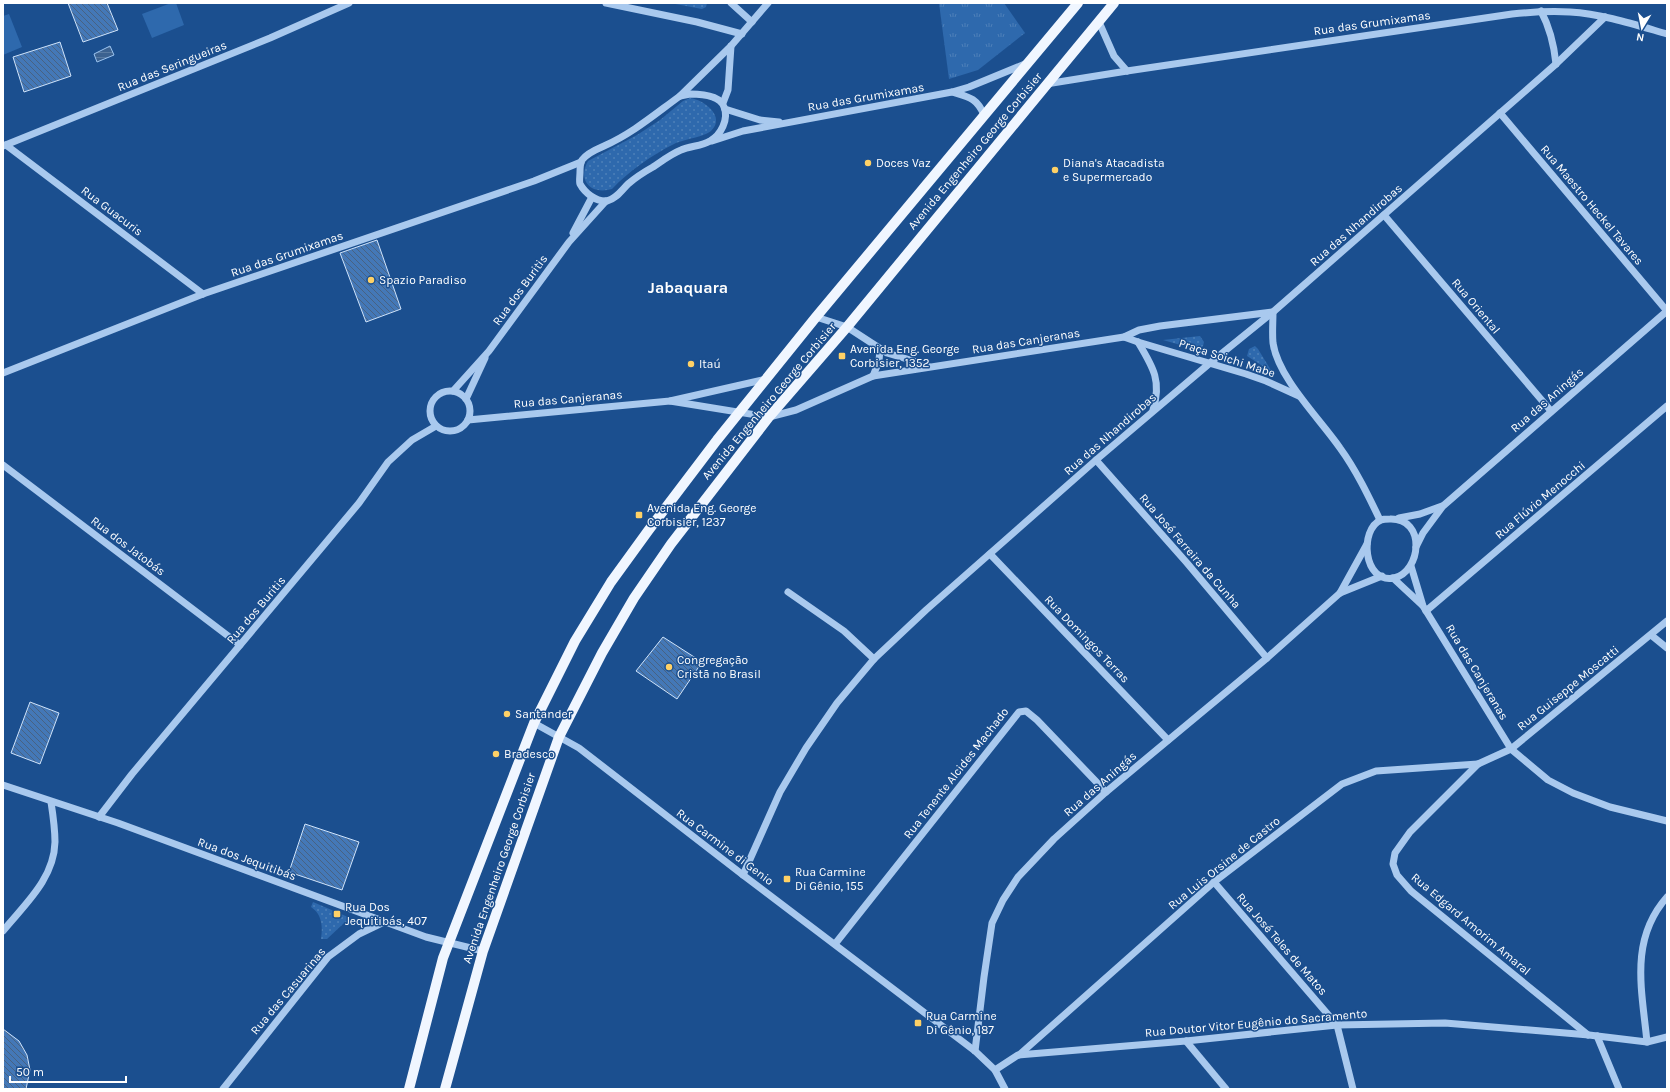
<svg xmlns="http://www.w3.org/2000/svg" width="1670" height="1092" font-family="Karla,sans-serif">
<defs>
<pattern id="grass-tufts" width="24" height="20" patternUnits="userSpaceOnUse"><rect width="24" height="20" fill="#2e69ad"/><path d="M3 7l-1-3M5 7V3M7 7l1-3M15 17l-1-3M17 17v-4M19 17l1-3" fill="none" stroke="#4d80b9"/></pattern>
<pattern id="park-dots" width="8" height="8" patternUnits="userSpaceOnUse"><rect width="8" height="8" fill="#2e69ad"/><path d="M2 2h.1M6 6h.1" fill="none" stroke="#4d80b9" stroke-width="1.8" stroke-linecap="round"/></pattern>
<pattern id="water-rules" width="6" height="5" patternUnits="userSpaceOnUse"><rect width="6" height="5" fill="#3c6290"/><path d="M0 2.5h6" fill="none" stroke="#597aa1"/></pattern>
<pattern id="building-back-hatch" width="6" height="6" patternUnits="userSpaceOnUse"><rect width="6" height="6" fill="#4478b7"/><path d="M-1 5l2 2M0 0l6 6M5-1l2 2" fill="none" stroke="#486282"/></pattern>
</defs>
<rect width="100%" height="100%" fill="#1b4f8f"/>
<path fill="url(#grass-tufts)" d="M939,3H1004L1025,33L978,70L949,79Z"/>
<g fill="url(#park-dots)">
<path d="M670,3H707L706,7L702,9Z"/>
<path d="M690,98C705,100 726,117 711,131C704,137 684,139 674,144C652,155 629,171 612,189C591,195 577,181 588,161L637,135L660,120L683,101Z"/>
<path d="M1200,336L1204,342L1203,346L1198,350L1163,340Z"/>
<path d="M1255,346L1258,349L1272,372L1247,356L1249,349Z"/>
<path d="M313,902L348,917L350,920L343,924L327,939H321C323,927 322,914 311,907Z"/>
</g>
<g fill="#2e69ad">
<path d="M171,3H176L184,25L152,38L142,14Z"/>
<path d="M9,14L22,47L3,55V16Z"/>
</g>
<path fill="url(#water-rules)" stroke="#9cc4f0" d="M110,46L114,55L97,62L94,54Z"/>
<g fill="url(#building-back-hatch)" stroke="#cfe3fa">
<path d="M68,3H107L118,30L83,42Z"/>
<path d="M60,42L71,76L24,92L13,57Z"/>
<path d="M377,240L401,309L366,322L340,253Z"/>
<path d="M663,637L702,662L677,699L636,671Z"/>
<path d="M30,702L59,713L40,764L11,753Z"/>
<path d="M305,824L359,842L342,890L289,872Z"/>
<path d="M3,1029L19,1041L27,1055L30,1070L26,1089H3Z"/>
</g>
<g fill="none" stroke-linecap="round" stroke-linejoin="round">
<g stroke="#a9c9ee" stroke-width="7">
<path d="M606,3L697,22L742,34"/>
<path d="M731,3L752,22"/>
<path d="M1541,11C1550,28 1554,44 1556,64"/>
<path d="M1099,22L1114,56L1127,71"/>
<path d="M1046,84L1127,71L1512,14C1531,12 1551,11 1570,12C1603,14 1636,25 1667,34"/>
<path d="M952,92C969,97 977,98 984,115"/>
<path d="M690,94C701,94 720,95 724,107C729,119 721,135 710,141C702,146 690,146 681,150C671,154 662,161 653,167C644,172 635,178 628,184C622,190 616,199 607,201C596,202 585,193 580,184C579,181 580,176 580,172C580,168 580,164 582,160C587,153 597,149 604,146C633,133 655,114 680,96Z"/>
<path d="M680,96L731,46L768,3"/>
<path d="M723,103L728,90L731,46"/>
<path d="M725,109L760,120L779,122"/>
<path d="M1500,113L1667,311"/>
<path d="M712,141L743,131L952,92L969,87L1025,64"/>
<path d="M6,145L203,294"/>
<path d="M3,146L270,38L349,3"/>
<path d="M1384,215L1551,411"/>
<path d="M573,233L592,197"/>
<path d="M816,317L847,327L887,353L927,365"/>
<path d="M1124,337L1138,342L1246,374L1266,381L1299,396"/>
<path d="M1138,342C1153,367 1162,381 1153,410"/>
<path d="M3,373L203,294L534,181L581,162"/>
<path d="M873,376L879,361L880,349"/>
<path d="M453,391L489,351L569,242L606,201"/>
<circle cx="450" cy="411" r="20"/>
<path d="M466,399L485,358"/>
<path d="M670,401L769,417L796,410L873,376L1124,337L1139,330L1160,326L1273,312C1273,322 1272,333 1273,343C1278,378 1320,419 1340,448C1356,470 1368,495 1380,520"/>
<path d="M468,420L670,401L767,379"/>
<path d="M1096,460L1187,563L1267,658"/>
<path d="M3,465L240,645"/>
<path d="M1399,518L1420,514L1442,506"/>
<path d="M1390,519C1427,518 1421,572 1394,578C1363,584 1359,529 1381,520C1383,519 1387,519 1390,519Z"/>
<path d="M1416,547L1423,533L1443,506L1667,311"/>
<path d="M990,554L1168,740"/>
<path d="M1411,566L1423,606L1511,749L1548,780L1573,793L1610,807L1667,821"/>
<path d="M1393,578L1422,605"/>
<path d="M788,592L844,631L874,659"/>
<path d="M1340,593L1367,544"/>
<path d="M1426,611L1667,406"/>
<path d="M1651,635L1667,648"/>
<path d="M534,723L579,748L743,875L975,1051L995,1070L1005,1089"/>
<path d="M3,785L118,823L426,937L483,951"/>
<path d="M99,817L132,774L359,503L388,462L412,440L436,426"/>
<path d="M743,875L780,792L806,748L837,703L874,659L926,610L1096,460L1210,363L1273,312L1556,64L1605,17"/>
<path d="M1214,882L1337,1025L1353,1089"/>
<path d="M3,931C25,904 54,879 55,842C55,829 53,815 51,802"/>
<path d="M835,944L1019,712L1026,711L1037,720L1106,792"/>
<path d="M1588,1035L1411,891L1397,875L1393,864L1395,853L1410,832L1478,764L1511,749L1667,621"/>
<path d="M1597,1036L1619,1089"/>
<path d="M1186,1041L1226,1089"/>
<path d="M1647,1042C1642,990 1629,940 1667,897"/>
<path d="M975,1051L984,977L992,923L1003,900L1018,877L1054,839L1106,792L1267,658L1340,593L1382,576"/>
<path d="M1019,1055L1214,882L1342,784L1376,771L1478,764"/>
<path d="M995,1070L1018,1055L1186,1041L1337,1025L1445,1023L1589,1035L1647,1042L1667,1037"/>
<path d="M223,1089L328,957L359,934L384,922"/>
</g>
<g stroke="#f0f6ff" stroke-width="10">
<path d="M409,1089L443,958L534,723L575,641L611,582L648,531L717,440L816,317L1078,3"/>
<path d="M445,1089L483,951L559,737L602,653L634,598L671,544L769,417L847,327L1114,3"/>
</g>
</g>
<g fill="#ffd166" stroke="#1b4f8f" stroke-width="1.5">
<circle cx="868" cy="163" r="4"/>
<circle cx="1055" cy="170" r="4"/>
<circle cx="371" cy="280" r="4"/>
<rect x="838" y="352" width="8" height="8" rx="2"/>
<circle cx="691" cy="364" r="4"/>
<rect x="635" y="511" width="8" height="8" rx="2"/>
<circle cx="669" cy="667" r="4"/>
<circle cx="507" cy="714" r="4"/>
<circle cx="496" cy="754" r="4"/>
<rect x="783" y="875" width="8" height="8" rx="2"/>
<rect x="333" y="910" width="8" height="8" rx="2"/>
<rect x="914" y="1019" width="8" height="8" rx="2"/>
</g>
<g text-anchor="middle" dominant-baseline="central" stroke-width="3" stroke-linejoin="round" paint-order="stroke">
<g font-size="12" fill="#fff" stroke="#1b4f8f">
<text transform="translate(1372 23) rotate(-8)">Rua das Grumixamas</text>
<text transform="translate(172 66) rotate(-22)">Rua das Seringueiras</text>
<text transform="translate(866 97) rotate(-10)">Rua das Grumixamas</text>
<text transform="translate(975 151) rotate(-50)">Avenida Engenheiro George Corbisier</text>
<text transform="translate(1592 205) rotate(50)">Rua Maestro Heckel Tavares</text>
<text transform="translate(112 211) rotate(37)">Rua Guacuris</text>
<text transform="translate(1356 225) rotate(-41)">Rua das Nhandirobas</text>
<text transform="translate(287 254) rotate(-19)">Rua das Grumixamas</text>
<text transform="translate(520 290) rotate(-54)">Rua dos Buritis</text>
<text transform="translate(1476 306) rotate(50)">Rua Oriental</text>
<text transform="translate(1026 341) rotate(-9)">Rua das Canjeranas</text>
<text transform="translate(1227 358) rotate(18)">Praça Soichi Mabe</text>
<text transform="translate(568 399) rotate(-5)">Rua das Canjeranas</text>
<text transform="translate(1547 400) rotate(-41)">Rua das Aningás</text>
<text transform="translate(769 401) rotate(-50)">Avenida Engenheiro George Corbisier</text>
<text transform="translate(1110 434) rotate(-41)">Rua das Nhandirobas</text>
<text transform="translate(1540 500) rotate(-40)">Rua Flúvio Menocchi</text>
<text transform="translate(128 546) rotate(37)">Rua dos Jatobás</text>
<text transform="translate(1190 551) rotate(49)">Rua José Ferreira da Cunha</text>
<text transform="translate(256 610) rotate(-50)">Rua dos Buritis</text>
<text transform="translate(1087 639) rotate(46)">Rua Domingos Terras</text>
<text transform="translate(1477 672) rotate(59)">Rua das Canjeranas</text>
<text transform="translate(1568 688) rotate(-39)">Rua Guiseppe Moscatti</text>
<text transform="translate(956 773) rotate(-52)">Rua Tenente Alcides Machado</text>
<text transform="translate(1100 784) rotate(-41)">Rua das Aningás</text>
<text transform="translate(725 847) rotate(37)">Rua Carmine di Genio</text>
<text transform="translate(247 859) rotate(20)">Rua dos Jequitibás</text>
<text transform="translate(1224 863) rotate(-39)">Rua Luis Orsine de Castro</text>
<text transform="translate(499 868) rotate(-71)">Avenida Engenheiro George Corbisier</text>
<text transform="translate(1471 924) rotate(40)">Rua Edgard Amorim Amaral</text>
<text transform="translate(1282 944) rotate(49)">Rua José Teles de Matos</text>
<text transform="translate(288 991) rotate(-50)">Rua das Casuarinas</text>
<text transform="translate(1256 1023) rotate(-5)">Rua Doutor Vitor Eugênio do Sacramento</text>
</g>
<g font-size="12" fill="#fff" stroke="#1b4f8f" text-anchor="start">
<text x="876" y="163">Doces Vaz</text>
<text x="1063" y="163">Diana's Atacadista<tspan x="1063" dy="14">e Supermercado</tspan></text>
<text x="379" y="280">Spazio Paradiso</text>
<text x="850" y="349">Avenida Eng. George<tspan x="850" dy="14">Corbisier, 1352</tspan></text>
<text x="699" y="364">Itaú</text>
<text x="647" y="508">Avenida Eng. George<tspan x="647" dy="14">Corbisier, 1237</tspan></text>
<text x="677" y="660">Congregação<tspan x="677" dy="14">Cristã no Brasil</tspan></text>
<text x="515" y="714">Santander</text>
<text x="504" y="754">Bradesco</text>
<text x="795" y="872">Rua Carmine<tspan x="795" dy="14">Di Gênio, 155</tspan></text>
<text x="345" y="907">Rua Dos<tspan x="345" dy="14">Jequitibás, 407</tspan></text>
<text x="926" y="1016">Rua Carmine<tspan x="926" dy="14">Di Gênio, 187</tspan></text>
</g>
<g font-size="16" font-weight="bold" fill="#fff" stroke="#1b4f8f">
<text x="688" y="287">Jabaquara</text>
</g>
</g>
<rect width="1670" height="1092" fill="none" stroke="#ffffff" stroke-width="8"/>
<g transform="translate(1642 28) rotate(190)" stroke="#1b4f8f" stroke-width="3" paint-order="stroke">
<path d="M0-3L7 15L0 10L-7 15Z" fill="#ffffff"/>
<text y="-6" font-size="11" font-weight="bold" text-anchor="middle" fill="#ffffff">N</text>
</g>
<path d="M10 1076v6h116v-6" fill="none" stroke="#ffffff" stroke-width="2"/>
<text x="16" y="1076" font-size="12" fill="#ffffff" stroke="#1b4f8f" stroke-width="3" paint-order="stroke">50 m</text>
</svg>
